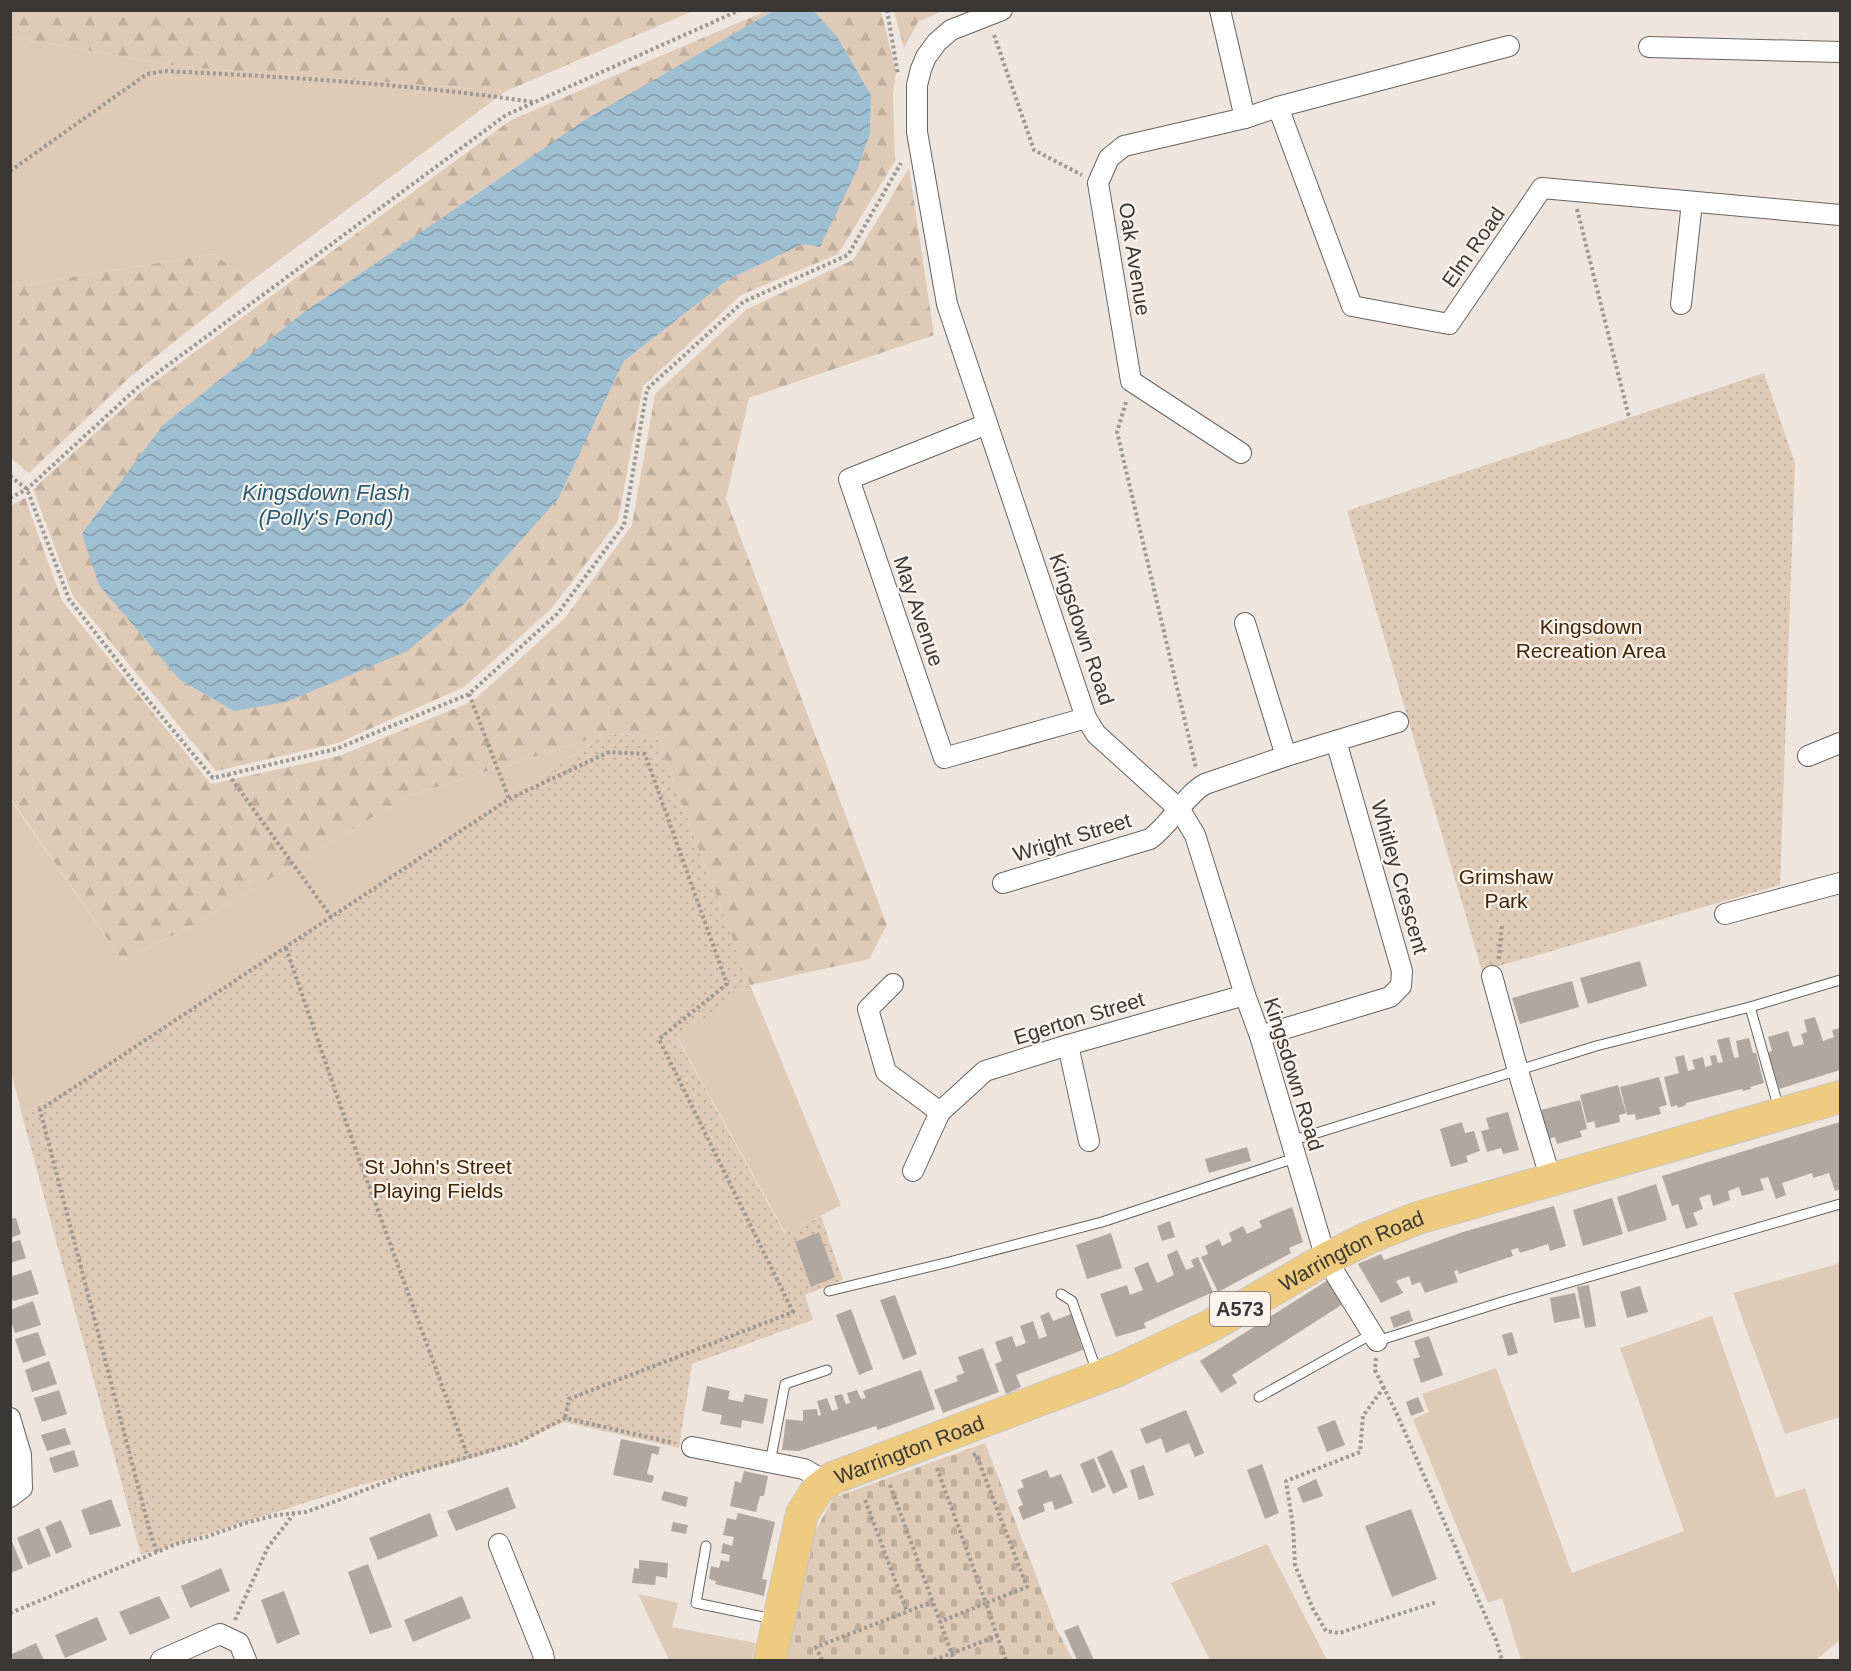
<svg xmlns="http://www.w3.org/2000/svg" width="1851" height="1671" font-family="Helvetica,sans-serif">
<defs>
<pattern id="forest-firs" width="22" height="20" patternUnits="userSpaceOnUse" patternTransform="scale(1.5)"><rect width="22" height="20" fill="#decab7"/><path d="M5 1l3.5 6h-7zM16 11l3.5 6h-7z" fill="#bfae9e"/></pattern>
<pattern id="cemetery-stones" width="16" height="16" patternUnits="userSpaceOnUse" patternTransform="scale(1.5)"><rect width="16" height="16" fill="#decab7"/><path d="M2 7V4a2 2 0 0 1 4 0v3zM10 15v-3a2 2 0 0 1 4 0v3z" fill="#bfae9e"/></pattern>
<pattern id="park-dots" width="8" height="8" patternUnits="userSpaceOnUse" patternTransform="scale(1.5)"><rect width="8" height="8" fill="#decab7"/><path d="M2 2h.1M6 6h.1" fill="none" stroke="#bfae9e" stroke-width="1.8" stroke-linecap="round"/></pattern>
<pattern id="water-waves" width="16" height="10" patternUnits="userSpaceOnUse" patternTransform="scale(1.5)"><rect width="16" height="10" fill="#9ebed1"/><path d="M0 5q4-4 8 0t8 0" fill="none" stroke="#829baa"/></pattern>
</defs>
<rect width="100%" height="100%" fill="#eee6de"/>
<g fill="#decab7">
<path d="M11,37L183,67L506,91L250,282L214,254L11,287Z"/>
<path d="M606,734L142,1045L22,1115L10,1067V799L122,960L186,929L408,796Z"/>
<path d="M750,985L841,1205L786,1234L677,1037Z"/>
<path d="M1840,1263V1417L1785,1434L1733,1293Z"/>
<path d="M1712,1316L1776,1498L1805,1488L1840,1595V1640L1816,1660H1521L1502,1598L1488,1603L1413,1419L1429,1412L1422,1394L1496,1368L1572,1573L1684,1531L1620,1348Z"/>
<path d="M1267,1544L1327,1660H1210L1171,1583Z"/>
<path d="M638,1594L678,1603L672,1627L756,1643L752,1660H669Z"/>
</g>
<g fill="url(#forest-firs)">
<path d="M10,11L11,10L693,11L506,91L183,67L11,37Z"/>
<path d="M766,11H775L588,118L100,585L180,680L234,711L558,499L624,361L729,279L803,244L857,170L870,134L871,95L838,38L814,11H881L896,72L893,94L895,161L838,254L741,295L643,386L618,521L552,608L464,687L338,743L216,771L73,596L33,489L142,391L511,120Z"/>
<path d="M894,11V10L942,11L918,22L904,48Z"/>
<path d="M909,168L934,335L749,398L726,499L887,925L869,959L750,985L656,736L606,734L408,796L186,929L122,960L11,799L10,506L25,498L62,601L211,784L339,756L473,701L565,618L632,525L655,394L747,309L853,260Z"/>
<path d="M214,254L250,282L130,377L29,473L11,458V287Z"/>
</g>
<path fill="url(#cemetery-stones)" d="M985,1443L1057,1630L1073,1660H786L812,1538L833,1498Z"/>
<g fill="url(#park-dots)">
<path d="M1764,373L1795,463L1780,885L1482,971L1347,511Z"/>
<path d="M606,734L656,736L750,985L677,1038L785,1234L821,1216L843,1280L805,1295L813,1320L692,1364L679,1448L564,1422L517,1443L474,1458L361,1485L141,1555L22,1115L142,1045Z"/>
</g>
<path fill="url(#water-waves)" d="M775,10L814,11L838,38L871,95L870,134L857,170L820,247L803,244L729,279L624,361L558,499L464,604L407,651L286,702L234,711L180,680L99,585L82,534L162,426L303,313L588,118Z"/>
<g fill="#afa7a0">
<path d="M1640,961L1647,986L1588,1004L1580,978Z"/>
<path d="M1572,981L1579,1007L1520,1024L1512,998Z"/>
<path d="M1815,1017L1823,1041L1834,1037L1832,1030L1840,1028V1070L1779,1089L1768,1052L1772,1051L1768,1037L1788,1031L1793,1047L1804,1044L1801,1034L1807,1032L1804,1020Z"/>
<path d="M1729,1037L1734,1058L1739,1057L1736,1041L1749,1038L1753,1053H1756L1764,1083L1750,1087L1751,1089L1743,1091L1742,1089L1686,1103V1105L1678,1108L1677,1105L1671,1107L1664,1077L1679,1073L1675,1057L1684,1055L1688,1071L1695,1069L1692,1060L1703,1057L1705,1067L1712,1065L1710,1056L1716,1055L1718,1063L1723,1062L1717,1040Z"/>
<path d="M1659,1077L1667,1105L1659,1107L1661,1114L1636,1120L1635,1114L1627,1115L1620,1087Z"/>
<path d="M1618,1085L1626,1113L1619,1115L1620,1122L1596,1128L1594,1121L1587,1123L1580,1095Z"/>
<path d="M1580,1100L1587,1129L1580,1131L1582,1137L1557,1144L1555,1137L1548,1139L1541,1110Z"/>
<path d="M1508,1112L1519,1150L1503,1154L1501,1148L1487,1152L1481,1131L1489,1129L1486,1118Z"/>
<path d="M1462,1122L1465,1133L1474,1131L1480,1151L1466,1156L1468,1162L1451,1167L1440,1129Z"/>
<path d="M1840,1122V1189L1835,1191L1829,1173L1813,1178L1812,1173L1782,1183L1786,1195L1776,1199L1768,1177L1760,1179L1764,1190L1742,1196L1739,1187L1728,1191L1730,1200L1713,1206L1710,1194L1699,1198L1703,1209L1693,1213L1698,1225L1686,1229L1678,1204L1672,1206L1662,1176Z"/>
<path d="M1247,1147L1251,1161L1209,1173L1205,1159Z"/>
<path d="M1656,1184L1667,1220L1628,1232L1617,1197Z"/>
<path d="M1612,1198L1623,1234L1583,1246L1573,1210Z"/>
<path d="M1554,1206L1566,1246L1550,1251L1548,1244L1520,1253L1518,1248L1511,1250L1513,1256L1459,1274L1458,1270L1454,1271L1458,1282L1425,1293L1420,1282L1412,1285L1409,1276L1396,1281L1403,1293L1381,1303L1358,1264L1381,1254L1384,1260L1463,1232Z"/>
<path d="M1292,1207L1303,1242L1289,1248L1291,1253L1218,1292L1201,1257L1208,1254L1205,1246L1219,1239L1222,1246L1232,1241L1229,1233L1243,1226L1247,1234L1262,1227L1259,1221Z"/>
<path d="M16,1218L21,1234L10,1238V1219Z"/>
<path d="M1170,1221L1175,1237L1162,1241L1157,1226Z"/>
<path d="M819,1232L835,1277L811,1287L795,1242Z"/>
<path d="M1111,1233L1122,1268L1087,1279L1076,1245Z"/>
<path d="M20,1240L26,1258L10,1263V1243Z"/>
<path d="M1177,1250L1186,1270L1194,1267L1191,1260L1198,1257L1213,1292L1144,1323L1146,1328L1116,1337L1100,1294L1127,1285L1130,1295L1143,1290L1134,1268L1148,1262L1157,1283L1174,1275L1167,1255Z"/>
<path d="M31,1270L39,1294L13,1301L10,1294V1277Z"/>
<path d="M1328,1280L1343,1304L1232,1375L1237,1383L1221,1393L1200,1361Z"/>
<path d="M1589,1285L1596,1326L1585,1328L1577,1287Z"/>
<path d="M1640,1286L1648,1312L1627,1318L1620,1292Z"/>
<path d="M1575,1293L1580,1318L1554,1323L1550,1298Z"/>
<path d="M895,1295L917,1354L903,1360L880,1300Z"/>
<path d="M33,1301L41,1325L15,1333L10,1318V1310Z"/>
<path d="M851,1309L873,1369L859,1375L836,1315Z"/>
<path d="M1409,1310L1413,1321L1394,1328L1390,1317Z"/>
<path d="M1049,1312L1053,1321L1071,1314L1083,1350L1016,1375L1021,1387L1006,1394L995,1364L1002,1361L995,1342L1012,1336L1016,1347L1026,1343L1020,1326L1033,1321L1039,1339L1047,1336L1040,1316Z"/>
<path d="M38,1332L46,1355L23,1363L15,1339Z"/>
<path d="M1512,1332L1518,1353L1508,1356L1502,1335Z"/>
<path d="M1429,1336L1443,1375L1421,1383L1413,1359L1420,1357L1414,1341Z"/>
<path d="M983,1348L999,1392L943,1413L934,1390L958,1381L956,1376L964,1373L958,1357Z"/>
<path d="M49,1361L57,1384L32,1392L25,1370Z"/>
<path d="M921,1370L935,1409L878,1430L876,1426L799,1451L782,1450L786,1419L803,1421V1410L817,1409L818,1416L821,1415L817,1401L827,1398L832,1411L838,1409L834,1396L842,1394L846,1404L850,1403L847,1393L857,1390L861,1399L866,1398L863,1391Z"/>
<path d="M707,1386L730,1391L728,1399L736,1401L743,1402L745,1394L768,1399L763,1424L742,1420L741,1428L720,1424L722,1415L702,1411Z"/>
<path d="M59,1390L67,1414L42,1422L34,1398Z"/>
<path d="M1418,1397L1424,1411L1411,1416L1406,1402Z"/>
<path d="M1186,1410L1204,1453L1195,1457L1189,1443L1166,1453L1161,1438L1146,1444L1140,1429Z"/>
<path d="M1335,1420L1345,1445L1327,1452L1317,1427Z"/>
<path d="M65,1428L71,1444L47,1451L41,1435Z"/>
<path d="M621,1439L660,1447L658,1455L652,1453L647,1474L654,1476L652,1483L613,1475Z"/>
<path d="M74,1450L79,1466L54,1473L49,1458Z"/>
<path d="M1112,1450L1128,1487L1113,1494L1097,1457Z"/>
<path d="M1094,1458L1106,1487L1092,1493L1080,1464Z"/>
<path d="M1262,1464L1279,1513L1265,1519L1247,1470Z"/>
<path d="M1144,1465L1154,1495L1139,1500L1130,1470Z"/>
<path d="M1047,1470L1050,1478L1061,1474L1073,1503L1055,1510L1052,1501L1043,1504L1045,1511L1023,1520L1018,1507L1023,1505L1017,1490L1024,1487L1021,1480Z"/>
<path d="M744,1471L768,1476L764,1496H760L756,1512L730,1506L735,1481L741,1483Z"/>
<path d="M1316,1479L1323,1496L1303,1503L1297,1488Z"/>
<path d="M508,1487L516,1508L456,1531L447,1511Z"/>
<path d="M664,1491L688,1497L686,1507L661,1500Z"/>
<path d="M111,1499L121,1526L90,1535L81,1510Z"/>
<path d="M1411,1509L1437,1579L1392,1597L1365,1526Z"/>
<path d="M430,1513L438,1536L378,1560L369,1538Z"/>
<path d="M738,1513L775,1522L762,1579L767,1580L764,1596L715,1584L716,1581L709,1579L711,1566L719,1568L721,1560L729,1562L730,1555L721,1553L723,1543L732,1546L734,1537L723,1535L727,1518L736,1520Z"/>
<path d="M61,1520L72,1547L56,1554L45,1527Z"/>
<path d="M673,1522L688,1525L686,1534L671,1531Z"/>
<path d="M39,1528L51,1556L28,1565L17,1538Z"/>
<path d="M10,1537L23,1568L10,1573Z"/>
<path d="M639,1560L668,1563L667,1578L656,1576L655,1585L632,1583L634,1568L639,1569Z"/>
<path d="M368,1564L392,1627L370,1634L348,1572Z"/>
<path d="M221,1568L230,1591L190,1608L181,1586Z"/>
<path d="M284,1591L300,1634L277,1644L261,1600Z"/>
<path d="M159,1596L170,1618L130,1635L119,1612Z"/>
<path d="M462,1596L471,1618L413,1642L404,1620Z"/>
<path d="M97,1617L107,1640L65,1658L55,1635Z"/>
<path d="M1078,1625L1094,1660H1077L1064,1631Z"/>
<path d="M36,1643L44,1660H10V1655Z"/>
</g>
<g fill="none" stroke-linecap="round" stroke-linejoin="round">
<defs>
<g id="service">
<path d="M1750,1007L1779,1109"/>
<path d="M1291,1141L1596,1046L1750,1007L1840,980"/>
<path d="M829,1291L949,1262L1102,1222L1295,1158"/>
<path d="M1061,1294L1072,1301L1097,1372"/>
<path d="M1377,1341L1505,1301L1840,1204"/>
<path d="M1259,1397L1372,1334"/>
<path d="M770,1463L785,1384L827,1370"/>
<path d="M706,1546L696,1603L773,1619"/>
</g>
<g id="minor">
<path d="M1002,10L951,30L937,42L926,57L921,69L917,85V132L947,304L1086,718L1096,734L1180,810L1195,835L1245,995L1260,1036L1326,1259L1377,1341"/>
<path d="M1220,10L1245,118"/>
<path d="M1649,47L1840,52"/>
<path d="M1278,107L1352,306L1449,324L1542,188L1840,215"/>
<path d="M1681,304L1692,202"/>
<path d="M987,424L849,479L944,758L1086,718"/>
<path d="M1241,453L1131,381L1098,183L1109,158L1124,146L1245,118L1278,107L1509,46"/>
<path d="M1245,623L1286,756"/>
<path d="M1808,756L1840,743"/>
<path d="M1003,883L1150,839C1172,823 1185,795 1205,784L1286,756L1398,722"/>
<path d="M1725,914L1840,883"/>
<path d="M1492,976L1518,1071L1551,1180"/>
<path d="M893,984L868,1009L886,1072L940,1112"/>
<path d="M1260,1036L1390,997L1401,986L1402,971L1336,741"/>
<path d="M1068,1045L1089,1141"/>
<path d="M913,1171L940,1112L985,1071L1068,1045L1245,995"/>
<path d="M10,1418L21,1455L22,1488L10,1497"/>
<path d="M692,1447L804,1469L818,1477L825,1483"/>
<path d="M499,1544L543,1654L544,1660"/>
<path d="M161,1660L220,1634L239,1643L246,1660"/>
</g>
<g id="primary">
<path id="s1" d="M770,1660L802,1514L817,1490L833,1478L1118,1370L1212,1325L1326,1259L1368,1238L1418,1218L1840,1097"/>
</g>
</defs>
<use href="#service" stroke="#69625c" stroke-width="11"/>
<use href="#minor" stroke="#69625c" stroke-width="22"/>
<use href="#primary" stroke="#c8c7c6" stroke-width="34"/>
<g stroke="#9e9893" stroke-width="4" stroke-dasharray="3 3" stroke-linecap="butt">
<path d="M887,10L898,75"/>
<path d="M994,35L1034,150L1082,175"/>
<path d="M10,171L147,74L165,71C288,77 411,84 533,102"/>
<path d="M1577,209L1629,417"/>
<path d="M1126,402L1117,432L1196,768"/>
<path d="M10,476L27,489L69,599L148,700L213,778L336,749L469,694L558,613L624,525L647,389L743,302L848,255L901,163"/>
<path d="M10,498L27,489L137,388L506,115L740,10"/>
<path d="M469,694L509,799"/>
<path d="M228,774L332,918"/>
<path d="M286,948L354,1145L468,1457"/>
<path d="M1499,959L1502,924"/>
<path d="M1376,1358L1375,1370L1396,1412L1496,1640L1502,1660"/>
<path d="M1384,1387L1363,1416L1360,1452L1286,1481L1293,1526L1295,1565L1313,1609L1326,1631L1339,1633L1437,1602"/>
<path d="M973,1455L976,1454L1027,1587L986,1603L997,1636"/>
<path d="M937,1468L986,1603L940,1622"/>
<path d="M890,1485L954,1660"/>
<path d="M865,1500L907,1612"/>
<path d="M157,1552L150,1532L40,1110L509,799L609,752L645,754L727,984L659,1039L793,1312L569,1399L565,1418"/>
<path d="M10,1613L176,1544L206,1537L245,1523L277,1515L306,1512L323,1506L401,1476L517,1443L565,1418L674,1443"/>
<path d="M235,1620L268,1547L293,1515"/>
<path d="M822,1660L816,1647L932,1602"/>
<path d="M934,1660L997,1636L1006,1660"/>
</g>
<use href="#service" stroke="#fff" stroke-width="9"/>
<use href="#minor" stroke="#fff" stroke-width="20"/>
<use href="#primary" stroke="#eecb7e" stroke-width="32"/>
</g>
<g text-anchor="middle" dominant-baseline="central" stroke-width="4.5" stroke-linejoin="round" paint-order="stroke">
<rect fill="#fbf3ec" stroke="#746f6b" stroke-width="1.5" x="1210" y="1292" width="60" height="34" rx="4.5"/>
<g font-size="20" font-weight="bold" fill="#3a3734">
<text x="1240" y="1309">A573</text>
</g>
<g font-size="21" fill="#3a3734" stroke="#fbf3ec">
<text transform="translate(1473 247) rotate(-55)">Elm Road</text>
<text transform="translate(1135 259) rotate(81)">Oak Avenue</text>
<text transform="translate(919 611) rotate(71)">May Avenue</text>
<text transform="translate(1082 629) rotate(71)">Kingsdown Road</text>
<text transform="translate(1072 837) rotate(-17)">Wright Street</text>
<text transform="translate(1400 877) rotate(74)">Whitley Crescent</text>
<text transform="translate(1079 1018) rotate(-17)">Egerton Street</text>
<text transform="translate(1294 1074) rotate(73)">Kingsdown Road</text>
<text stroke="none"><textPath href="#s1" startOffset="765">Warrington Road</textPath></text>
<text stroke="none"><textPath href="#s1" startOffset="279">Warrington Road</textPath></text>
</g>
<g font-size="21" fill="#412507" stroke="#fbf3ec">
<text x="1591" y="626">Kingsdown<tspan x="1591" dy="24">Recreation Area</tspan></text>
<text x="1506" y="876">Grimshaw<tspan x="1506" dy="24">Park</tspan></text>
<text x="438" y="1166">St John's Street<tspan x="438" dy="24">Playing Fields</tspan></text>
</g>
<g font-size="22" font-style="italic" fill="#235c77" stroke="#fbf3ec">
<text x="326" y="492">Kingsdown Flash<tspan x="326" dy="25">(Polly's Pond)</tspan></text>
</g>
</g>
<rect width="1851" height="1671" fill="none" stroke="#3a3734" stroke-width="24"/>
</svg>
